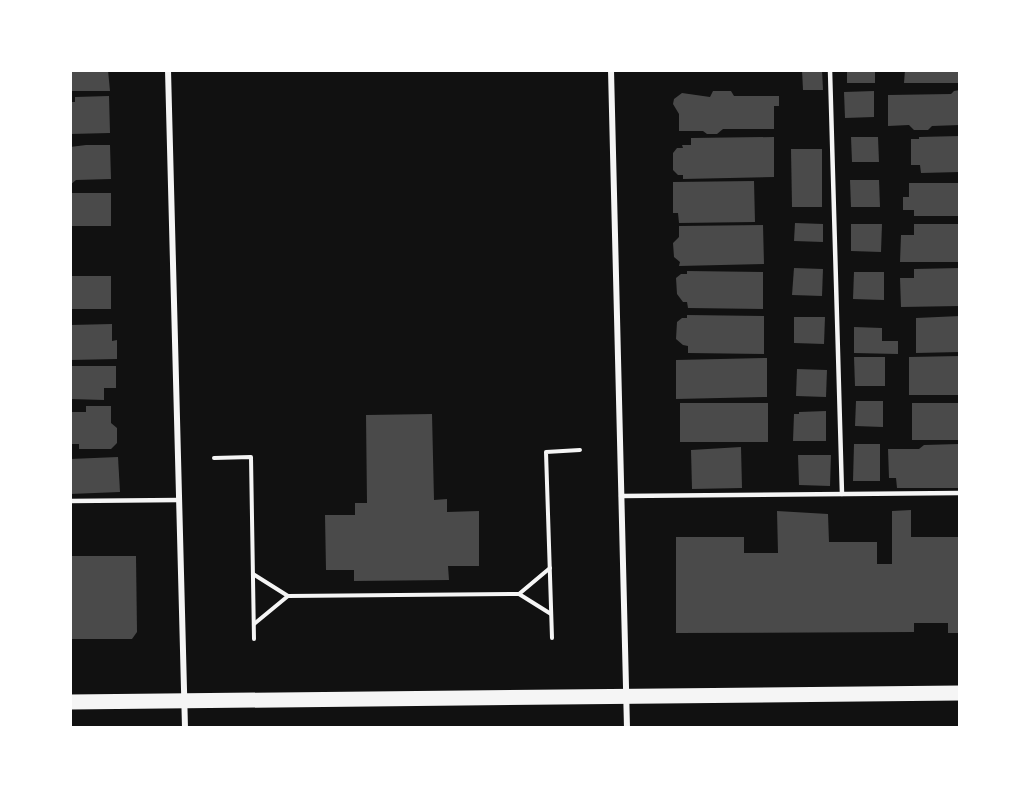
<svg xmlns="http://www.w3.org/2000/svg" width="1030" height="798" font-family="Overpass,sans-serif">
<rect width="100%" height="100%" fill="#111"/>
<g fill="#4a4a4a">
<path d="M70,70H108L110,91H70Z"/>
<path d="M802,70H822L823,90H803Z"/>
<rect x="847" y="70" width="28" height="13"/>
<path d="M905,70H960V83H904Z"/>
<path d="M960,90V125L932,126L928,130H914L909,125L888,126V95L951,94L954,91Z"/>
<path d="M713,91H731L734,96H779V106H774V129H723L717,134H707L703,131H679V114L673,104L674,99L682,93L710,97Z"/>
<path d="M874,91V117L845,118L844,92Z"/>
<path d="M109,96L110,133L70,134V102H75V97Z"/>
<path d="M960,136V172L921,173L920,165H911V139H919V137Z"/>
<path d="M774,137V177L683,179V175H678L673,170V153L677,148H683L682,145H691V138Z"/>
<path d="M851,137H878L879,162H852Z"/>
<path d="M86,145H110L111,179L76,180L70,185V147Z"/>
<path d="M791,149H822V207H792Z"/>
<path d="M850,180H879L880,207H851Z"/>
<path d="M754,181L755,222L679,223L678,213H673V182Z"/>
<path d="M909,183H960V216H914V210H903V197H909Z"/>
<rect x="70" y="193" width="41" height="33"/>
<path d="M795,223L823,224V242L794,241Z"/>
<path d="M851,224H882L881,252L851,251Z"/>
<path d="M914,224H960V262H900L901,235H914Z"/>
<path d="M763,225L764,264L679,266L680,262L674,257L673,243L679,237V226Z"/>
<path d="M794,268L823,269L822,296L792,295Z"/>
<path d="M960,268V306L901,307L900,278H914V269Z"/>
<path d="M687,271L763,272V309L688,308L687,302H683L677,294L676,278L681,274H687Z"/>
<path d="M854,272H884V300L853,299Z"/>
<rect x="70" y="276" width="41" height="33"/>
<path d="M687,315L764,316V354L688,353V346L683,345L676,339L677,322L682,318H687Z"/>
<path d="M960,316V352L916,353V318Z"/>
<path d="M794,317H825L824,344L794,343Z"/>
<path d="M112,324V341L117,340V359L70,360V325Z"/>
<path d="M854,327L882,328V341H898V354L854,353Z"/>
<path d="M960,356V395H909V357Z"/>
<path d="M854,357H885V386H855Z"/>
<path d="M767,358V397L676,399V360Z"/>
<path d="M70,366H116V388H104V400L70,399Z"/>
<path d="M797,369L827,370L826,397L796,396Z"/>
<path d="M856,401H883V427L855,426Z"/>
<rect x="680" y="403" width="88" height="39"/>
<rect x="912" y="403" width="48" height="37"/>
<path d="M86,406H111V423L117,428V443L111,449H79V444H70V412H86Z"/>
<path d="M826,411V441H793L794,414H799V412Z"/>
<path d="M432,414L434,500L447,499V512L479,511V566H448L449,580L354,581V570H326L325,515H355V503H367L366,415Z"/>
<path d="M854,444H880V481H853Z"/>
<path d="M959,444L960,488H897L896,478H889L888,449H919L924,445Z"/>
<path d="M741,447L742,488L692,489L691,450Z"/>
<path d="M798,455H831L830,486L799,485Z"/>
<path d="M118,457L120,492L70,494V459Z"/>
<path d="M911,510V537H960V633H948V623H914V632L676,633V537H744V553H778L777,511L828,514L829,542H877V564H892V511Z"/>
<path d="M70,556H136L137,632L132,639H70Z"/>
</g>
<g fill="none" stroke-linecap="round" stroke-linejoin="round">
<g stroke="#f5f5f5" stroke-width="4">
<path d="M214,458L251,457L254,639"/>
<path d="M253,574L288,596L519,594L551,614"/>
<path d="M519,594L550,568"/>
<path d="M254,624L288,596"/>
<path d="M552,638L546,452L580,450"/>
</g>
<g stroke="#f5f5f5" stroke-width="4.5">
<path d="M830,70L842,494"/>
<path d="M621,496L960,493"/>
<path d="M70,501L179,500"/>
</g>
<g stroke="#f5f5f5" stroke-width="6">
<path d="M168,70L185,728"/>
<path d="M611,70L627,728"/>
</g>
<path stroke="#f5f5f5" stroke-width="15" d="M70,702L960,693"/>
</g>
<rect width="1030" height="798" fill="none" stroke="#ffffff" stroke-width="144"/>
</svg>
